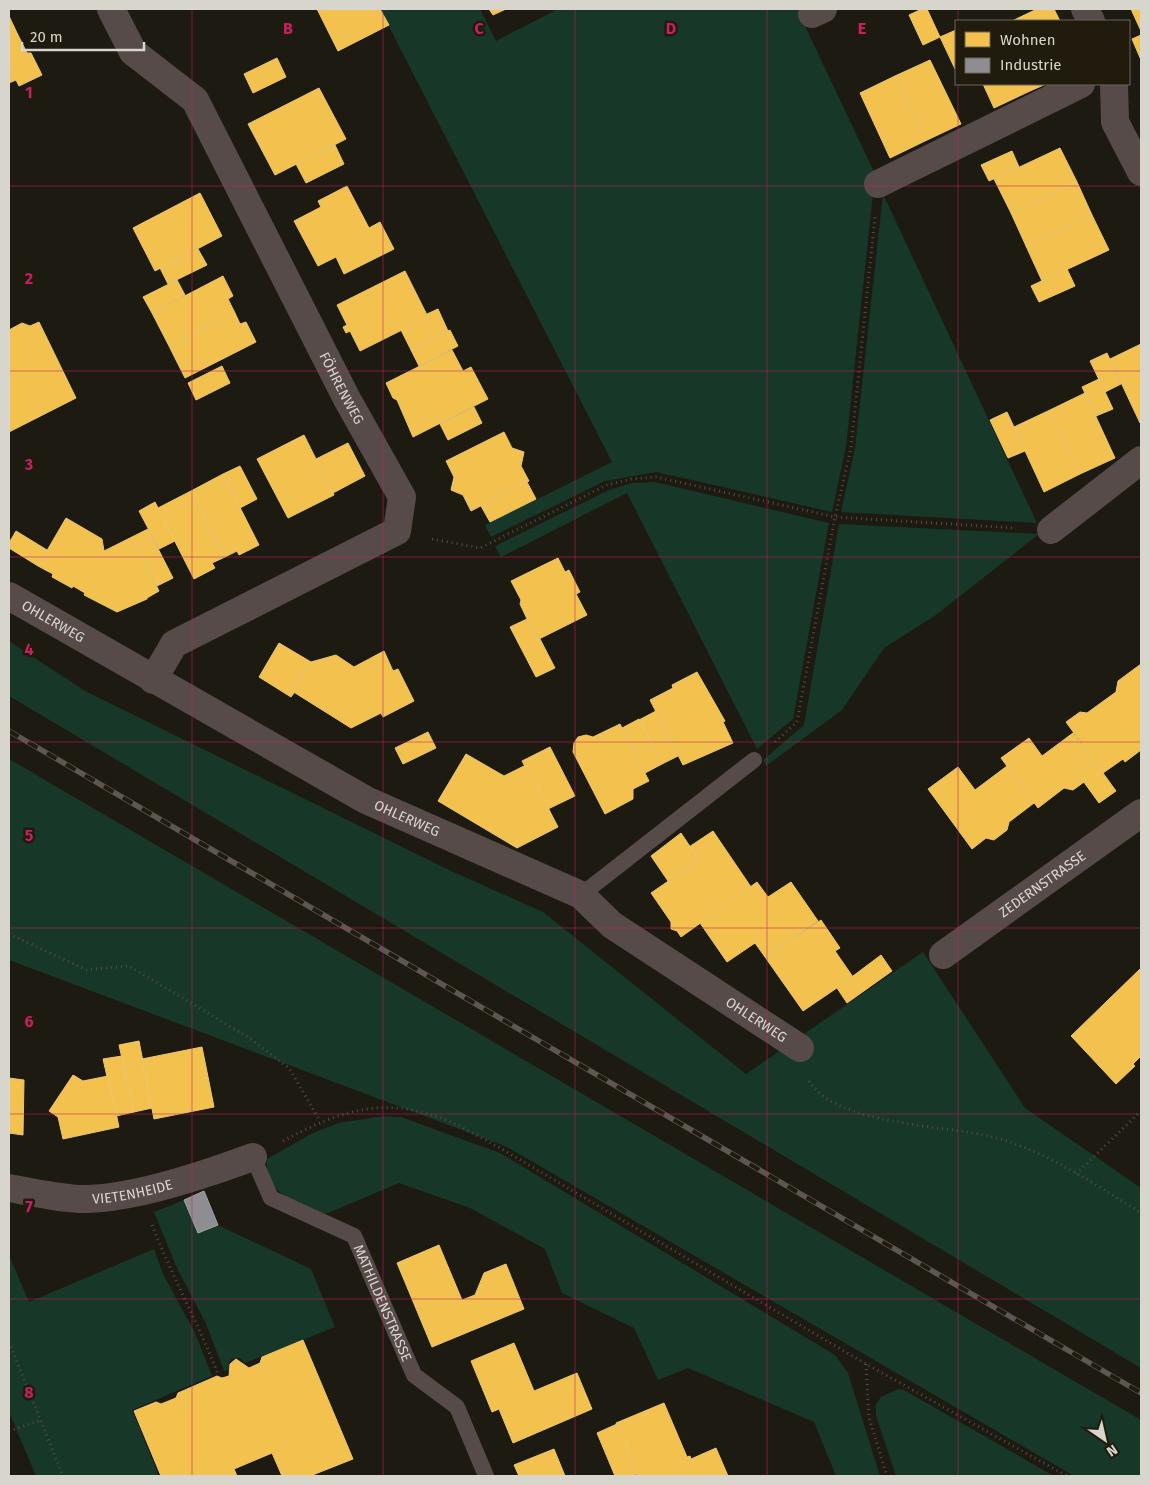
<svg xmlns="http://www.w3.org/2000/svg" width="1150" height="1485" font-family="'Fira Sans',sans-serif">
<rect width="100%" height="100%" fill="#1d1a12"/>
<g fill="#173728">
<path d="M380,9H480L496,41L558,9H797L875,174L846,447L832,512L656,472L605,481L491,537L485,525L612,462Z"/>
<path d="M883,194L1037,523L841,512L855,448Z"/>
<path d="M655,482L829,523L793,719L757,749L627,493L501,557L495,546L609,490L632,483Z"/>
<path d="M839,524L1039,534L936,615L884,648L842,710L766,766L763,760L804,725Z"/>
<path d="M9,641L85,691L449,870L543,912L746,1074L923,952L1025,1108L1141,1188V1368L9,696Z"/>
<path d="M9,759L1141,1420V1476H1074L507,1147L9,960Z"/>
<path d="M384,1116L401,1117L500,1153L835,1355L848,1373L880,1476H836L814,1422L688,1368L658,1380L634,1328L562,1293L545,1249L470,1208L399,1183L326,1214C298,1203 264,1195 267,1159L311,1134L338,1123Z"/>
<path d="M184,1200L198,1233L218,1225L311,1269L335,1327L245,1363L240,1358L231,1359L229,1363V1370L224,1371L207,1326L177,1268L154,1212Z"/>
<path d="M154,1249L163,1274L195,1333L212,1376L132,1410L159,1476H36L9,1412V1255L29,1302Z"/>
<path d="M898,1389L904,1390L1054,1476H896L876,1416V1404L881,1397Z"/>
</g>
<g fill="#f2c14e" stroke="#eac774">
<path d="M317,9H380L389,25L338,51Z"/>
<path d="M489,9H506L493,15Z"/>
<path d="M922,9H927L940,37L923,45L909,15Z"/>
<path d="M1035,9H1054L1060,21H1040Z"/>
<path d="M1131,9H1141V31Z"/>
<path d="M1035,10L1040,21H1012Z"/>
<path d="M9,16L18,35L9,40Z"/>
<path d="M956,30V71L940,37Z"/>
<path d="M18,35L27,53H31L42,75L19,86L9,66V40Z"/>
<path d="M1141,35V60L1132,39Z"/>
<path d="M277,58L286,77L253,93L244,74Z"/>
<path d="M930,60L961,124L925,141L895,76Z"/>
<path d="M9,66L16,80L9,83Z"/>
<path d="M895,76L925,141L890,158L860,93Z"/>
<path d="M983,84H1026L1030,91L994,108Z"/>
<path d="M1026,84H1046L1030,91Z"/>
<path d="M319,88L346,139L275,175L248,124Z"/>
<path d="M335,145L344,164L306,183L296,164Z"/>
<path d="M1060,148L1077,182L1011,213L994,179Z"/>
<path d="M1012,151L1019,167L989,181L981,165Z"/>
<path d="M1077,182L1092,215L1026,246L1011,213Z"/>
<path d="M347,186L369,228L380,222L394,249L344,274L336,257L318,266L294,221L321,207L318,201Z"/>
<path d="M200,193L222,236L155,271L133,228Z"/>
<path d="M1092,215L1109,250L1042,281L1026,246Z"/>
<path d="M198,249L207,265L168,284L160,268Z"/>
<path d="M1067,269L1075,286L1039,302L1031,286Z"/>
<path d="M405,271L428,317L360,351L350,331L346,333L343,327L347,325L337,305Z"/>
<path d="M223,276L233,296L228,299L235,313L169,346L152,313Z"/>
<path d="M177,280L185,295L152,313L143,297Z"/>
<path d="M438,309L448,331L411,350L401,330L428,317L427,314Z"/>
<path d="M235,313L240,324L246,322L256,342L185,378L169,346Z"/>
<path d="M39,322L76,398L9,432V330L22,323L30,326Z"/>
<path d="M450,330L458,346L419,366L411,350Z"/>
<path d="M1141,344V422L1140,423L1110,359Z"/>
<path d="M452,350L463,371L471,367L488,399L413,437L397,400L393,398L386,383Z"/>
<path d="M1107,353L1121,384L1105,392L1090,361Z"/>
<path d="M222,366L230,383L196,400L188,383Z"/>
<path d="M1099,379L1113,409L1096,416L1082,387Z"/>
<path d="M1085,393L1115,458L1080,474L1050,410Z"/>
<path d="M474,407L482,423L448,440L440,424Z"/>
<path d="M1050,410L1080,474L1044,492L1014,427Z"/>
<path d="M1007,412L1025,451L1008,458L990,420Z"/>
<path d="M504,432L512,448L524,452L521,466L529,481L471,511L463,495L451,490L454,477L446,461Z"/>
<path d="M304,435L334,495L288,518L257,459Z"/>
<path d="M348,443L365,476L333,493L316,459Z"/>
<path d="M240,466L257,499L240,508L223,474Z"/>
<path d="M223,474L259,545L239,555L237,551L225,557L191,491Z"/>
<path d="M527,482L536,499L490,522L481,506Z"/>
<path d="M191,491L225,557L212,563L215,568L194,579L158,508Z"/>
<path d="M155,502L175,541L159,549L139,511Z"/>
<path d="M66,518L102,539L104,551L132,537L159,591L147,598V599L117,612L84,595L85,593L73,586L72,588L52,577L53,574L38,566Z"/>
<path d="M148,529L173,578L157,586L132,537Z"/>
<path d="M16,531L47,550L38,566L9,548V543Z"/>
<path d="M558,558L565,572L569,570L580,592L576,594L587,615L537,640L520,604L521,600L511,581Z"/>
<path d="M527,619L537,640L540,639L555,668L536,677L510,627Z"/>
<path d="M279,643L311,662L292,691L294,693L291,697L259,677Z"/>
<path d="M384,651L393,671L398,669L414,701L383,717L381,713L351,728L292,691L311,662L336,655L354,667Z"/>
<path d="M1141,664V750L1125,762L1123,759L1103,773L1066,722L1080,712L1087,713L1116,692L1118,681Z"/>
<path d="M697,672L725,721L723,722L733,743L683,765L650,700L673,688L672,685Z"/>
<path d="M656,711L678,756L662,764L639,720Z"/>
<path d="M639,719L662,764L645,773L622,728Z"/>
<path d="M620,724L649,781L633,789V799L605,814L573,752L574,743L578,737L586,735L593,737Z"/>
<path d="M428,732L436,748L403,764L395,748Z"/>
<path d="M1073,733L1095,762L1078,774L1084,782L1073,790L1064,788L1038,808L1001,758L1029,738L1042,756Z"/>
<path d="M550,747L575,796L548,809L522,761Z"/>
<path d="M466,754L504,776L526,765L558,827L517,848L438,801Z"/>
<path d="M1095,762L1116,791L1099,803L1078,774Z"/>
<path d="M1007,766L1034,803L1009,822L1007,830L994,840L986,838L972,849L928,789L958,767L975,790Z"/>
<path d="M713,831L751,887L681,937L677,931L671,929V922L651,893L699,860L689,847Z"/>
<path d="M681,833L699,860L668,881L651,856Z"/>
<path d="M757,882L768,897L791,882L818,921L765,957L755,943L727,962L700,923Z"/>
<path d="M821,920L840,948L835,951L853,977L803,1011L765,957Z"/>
<path d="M881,955L892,971L847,1003L837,988Z"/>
<path d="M1141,968V1056L1133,1064L1135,1066L1116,1084L1071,1036Z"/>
<path d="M139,1041L152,1108L134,1112L119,1045Z"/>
<path d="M202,1047L214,1107L154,1119L142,1059Z"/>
<path d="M122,1056L134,1112L116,1116L103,1059Z"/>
<path d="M73,1075L83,1081L108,1076L119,1127L63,1139L58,1117L49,1111Z"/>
<path d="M9,1078L24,1080L23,1135L9,1133Z"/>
<path d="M439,1245L462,1300L475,1295L484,1273L506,1264L524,1309L432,1347L397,1263Z"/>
<path d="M303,1340L353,1459L310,1476H282L272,1453L234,1469L237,1476H161L134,1411L156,1402L161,1404L176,1398L178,1393L217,1376L222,1378L229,1376L230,1364L236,1359L249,1368L260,1363L262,1357Z"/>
<path d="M514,1343L534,1391L577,1373L592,1409L513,1443L499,1409L492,1412L471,1361Z"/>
<path d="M664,1403L687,1457L690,1456L691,1459L716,1448L728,1476H638L616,1423Z"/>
<path d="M617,1424L637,1474L631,1476H615L597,1433Z"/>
<path d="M554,1449L565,1476H519L514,1465Z"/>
</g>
<path fill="#8d8d92" stroke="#a4a3a3" d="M204,1191L218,1225L198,1233L184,1200Z"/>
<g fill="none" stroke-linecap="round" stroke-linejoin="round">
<g stroke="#534b48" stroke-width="3" stroke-dasharray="1 4" stroke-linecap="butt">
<path d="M432,539L480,548L607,485L631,479L656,477L835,517L1016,528"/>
<path d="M775,742L797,722L835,517L851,448L875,217"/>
<path d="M9,934L87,970L129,966L251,1039L289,1068L320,1121"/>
<path d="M809,1081C835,1125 945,1125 993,1137C1047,1151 1094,1184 1141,1213"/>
<path d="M283,1141C339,1111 384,1095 446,1120C465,1128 483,1139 500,1148L866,1364L1067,1476"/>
<path d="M1076,1174L1141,1111"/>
<path d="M152,1225C172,1276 198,1323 218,1374"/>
<path d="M9,1342L63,1476"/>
<path d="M866,1364L869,1418L887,1476"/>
<path d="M9,1431L39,1421"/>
</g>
<g stroke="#574b49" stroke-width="16">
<path d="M581,895L754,760"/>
<path id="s1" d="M253,1157L271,1198L354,1236L414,1375L457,1407L486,1476"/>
</g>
<g stroke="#574b49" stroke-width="28">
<path id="s2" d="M111,9L133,52L195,100L347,399L402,497L397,531L174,644L153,680"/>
<path d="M1085,9L1091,21"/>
<path d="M812,14L823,9"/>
<path d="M1114,84L1115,122L1141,172"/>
<path d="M878,184L1081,84"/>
<path d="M1051,530L1141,460"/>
<path id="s3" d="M9,596L366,800L581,895L612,925L800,1048"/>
<path id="s4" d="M943,955L1141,813"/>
<path id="s5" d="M9,1188C33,1192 60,1199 85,1199C134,1199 207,1174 253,1157"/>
</g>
<defs>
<path id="rail" d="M9,731L1141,1393"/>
</defs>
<use href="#rail" stroke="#5e5653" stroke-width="5.5"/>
<use href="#rail" stroke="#211b0e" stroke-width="4" stroke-dasharray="11" stroke-linecap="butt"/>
</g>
<path fill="none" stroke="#c32161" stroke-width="1" stroke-opacity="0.55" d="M192,9V1476M383,9V1476M575,9V1476M767,9V1476M958,9V21M958,84V1476M9,186H1141M9,371H1141M9,557H1141M9,742H1141M9,928H1141M9,1114H1141M9,1299H1141"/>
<g text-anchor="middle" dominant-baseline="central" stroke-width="5" stroke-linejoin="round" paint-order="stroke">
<g font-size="14" fill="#d8d5cc" stroke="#211b0e">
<text stroke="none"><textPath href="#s2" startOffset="450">FÖHRENWEG</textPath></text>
<text stroke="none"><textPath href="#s3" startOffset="51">OHLERWEG</textPath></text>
<text stroke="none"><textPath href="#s3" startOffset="456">OHLERWEG</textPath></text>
<text stroke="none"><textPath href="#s4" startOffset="122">ZEDERNSTRASSE</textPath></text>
<text stroke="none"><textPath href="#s3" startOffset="862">OHLERWEG</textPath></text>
<text stroke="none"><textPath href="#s5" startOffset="125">VIETENHEIDE</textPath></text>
<text stroke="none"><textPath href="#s1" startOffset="209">MATHILDENSTRASSE</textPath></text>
</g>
</g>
<g font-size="16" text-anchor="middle" font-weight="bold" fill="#c32161" stroke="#211b0e" stroke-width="5" stroke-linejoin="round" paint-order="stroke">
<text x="288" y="34">B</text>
<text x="479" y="34">C</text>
<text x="671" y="34">D</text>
<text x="862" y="34">E</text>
<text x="29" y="98">1</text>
<text x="29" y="284">2</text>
<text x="29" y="470">3</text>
<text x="29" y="655">4</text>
<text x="29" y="841">5</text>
<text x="29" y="1027">6</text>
<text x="29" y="1212">7</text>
<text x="29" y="1398">8</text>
</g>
<rect width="1150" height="1485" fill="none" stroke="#d8d5cc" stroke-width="20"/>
<rect x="955" y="20" width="175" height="65" fill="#211b0e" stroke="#6a655a"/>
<rect x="965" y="32" width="25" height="15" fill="#f2c14e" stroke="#6a655a"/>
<text x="1000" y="45" font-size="15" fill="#d8d5cc">Wohnen</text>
<rect x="965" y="58" width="25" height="15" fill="#8d8d92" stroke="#6a655a"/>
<text x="1000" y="70" font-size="15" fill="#d8d5cc">Industrie</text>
<g transform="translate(1105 1440) rotate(146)" stroke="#211b0e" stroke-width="4" paint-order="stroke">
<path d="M0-4L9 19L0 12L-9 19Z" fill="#d8d5cc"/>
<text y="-8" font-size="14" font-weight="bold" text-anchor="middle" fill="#d8d5cc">N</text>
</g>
<path d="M22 42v8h122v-8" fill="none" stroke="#d8d5cc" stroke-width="2.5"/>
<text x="30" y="42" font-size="15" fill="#d8d5cc" stroke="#211b0e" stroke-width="4" paint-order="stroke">20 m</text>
</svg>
